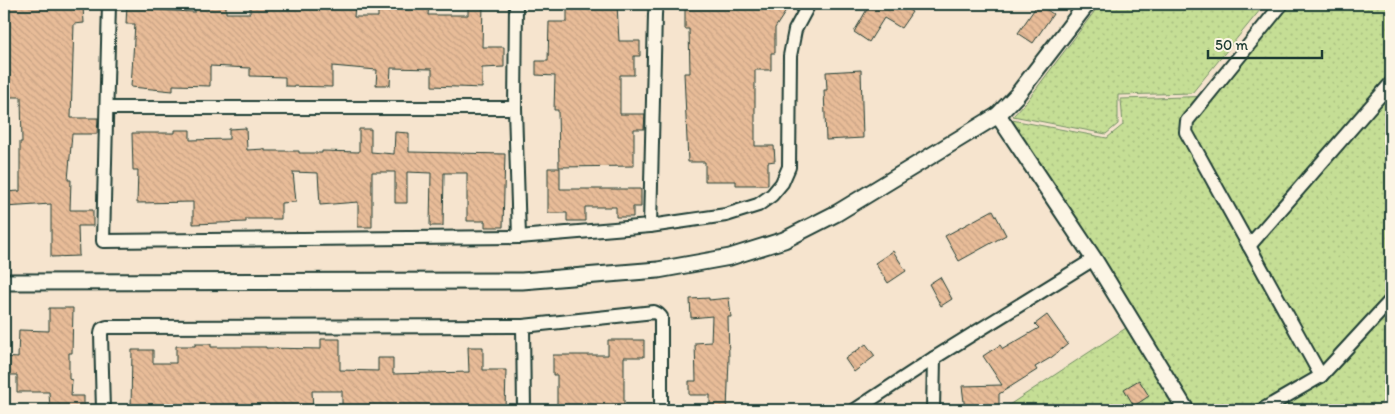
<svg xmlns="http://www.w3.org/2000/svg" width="1395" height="414" font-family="Itim,sans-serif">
<defs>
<pattern id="grass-dots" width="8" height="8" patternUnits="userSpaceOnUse" patternTransform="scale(1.25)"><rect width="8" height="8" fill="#c5de95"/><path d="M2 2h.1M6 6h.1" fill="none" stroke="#a9bf81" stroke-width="1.8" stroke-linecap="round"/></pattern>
<pattern id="building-back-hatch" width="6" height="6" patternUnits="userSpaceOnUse" patternTransform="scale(1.25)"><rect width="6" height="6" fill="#e8bc98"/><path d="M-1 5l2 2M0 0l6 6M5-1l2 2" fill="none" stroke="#c7a284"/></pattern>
</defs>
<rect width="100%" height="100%" fill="#f6e4ce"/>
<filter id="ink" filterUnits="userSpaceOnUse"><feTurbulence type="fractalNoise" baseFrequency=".02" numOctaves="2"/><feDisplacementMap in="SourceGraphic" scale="10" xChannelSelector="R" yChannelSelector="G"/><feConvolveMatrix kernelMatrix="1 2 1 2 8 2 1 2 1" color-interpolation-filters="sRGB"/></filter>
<g filter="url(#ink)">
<g fill="url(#grass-dots)" stroke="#728e64">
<path d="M1100,4H1265L1192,93L1118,95V124L1106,134L1013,116L1027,101Z"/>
<path d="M1290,4H1391V392L1374,410H1194L1012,120L1107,138L1123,125L1121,99L1216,96Z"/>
<path d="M1126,328L1176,410H1009V405Z"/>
</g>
<g fill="url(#building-back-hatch)" stroke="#1f3d34">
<path d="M5,4H71V8L83,7L84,23L74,24L71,118H98L97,134H72L68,180H71L70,210H93V226H78L79,256L51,257V204L5,207L4,192L20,191V142H22L21,97H4V64H6Z"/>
<path d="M127,4H154L153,10L195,12V4H226V13H250V4H355L354,17H378V4H429L428,15H468V4H483L482,47H504V67L482,68V88L432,86V69L391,68L390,85H376L377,70L332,66V87L285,86V77L250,76V68L210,66V86L173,85V91L131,87L135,24H126Z"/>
<path d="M567,4H617L619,41H640V56H634V75H620V114H645L644,129H634V166L559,167L558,110H554L555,76L536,75V61H548L549,22H567Z"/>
<path d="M718,4H781L788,8L775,28V53H771V70H755V146H774L775,161L768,162V185H736V181H705V162H688L684,73H690L689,29H685V7H722Z"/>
<path d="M870,4H898L912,12L901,28L884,18L869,42L854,32Z"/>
<path d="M1038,4L1053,14L1033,43L1018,33Z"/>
<path d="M861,70L863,138L826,140L824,90H827L826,72Z"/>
<path d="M246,128L247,150L265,149V151H299V153H322V151L359,152V129H371V152L394,154L395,132L409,133V152L505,154L503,227H485V221H467V173H444L443,226H430L431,173L407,172V203H395V172H372V227H358V202L320,205L318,173L293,172L296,202L281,203V219H246V222L193,224V202L137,203L138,170H133L132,133H175V130H190V140L229,139V129Z"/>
<path d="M548,168H560V189H641V207H633V217H616V207H585V221H567V213H548Z"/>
<path d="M993,210L1006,235L959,261L945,236Z"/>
<path d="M893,251L906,271L888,283L875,263Z"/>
<path d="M940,277L952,299L941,306L929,284Z"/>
<path d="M709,298V300L729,298L731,317H728L729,359L727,410H710V395H689V381H696L695,343L711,342L712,316L691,318L690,299Z"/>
<path d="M49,308H73L72,353H69V379L72,380L71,396H84V410H50L49,392H17V375H4V357L18,358L19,330L49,331Z"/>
<path d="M1047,315L1068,344L1052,357L1035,367L1037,370L999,394V410H965L962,386L1002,385L983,356L1000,345L1003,349L1039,328L1035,324Z"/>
<path d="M321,339H340V370L378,371V358H393V374L469,372L468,347H483V370H506L505,410H342V391H312L313,410H131L132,350H153V363H176V346H195V344H211V347H266V348L321,349Z"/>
<path d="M608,340H644V357H624V410H557V375H553V355H608Z"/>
<path d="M866,344L875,356L854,372L845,359Z"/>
<path d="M1139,380L1149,396L1134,406L1124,389Z"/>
</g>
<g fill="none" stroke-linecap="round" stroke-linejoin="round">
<defs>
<g id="minor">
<path d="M109,4L103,241L519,237L650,226L726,215L758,205L772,195L782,183L789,167L790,56L795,30L809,4"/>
<path d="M516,4L515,108L519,237"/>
<path d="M1282,4L1187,121L1186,132L1321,376"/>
<path d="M107,108H515"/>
<path d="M650,226L655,14L656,4"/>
<path d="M1249,246L1391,83"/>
<path d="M523,326L524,410"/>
<path d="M103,410L101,334L102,329L107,327L523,326L654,312L658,314L661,317V410"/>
<path d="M855,410L934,358L1094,259"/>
<path d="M933,410L934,358"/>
<path d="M1262,410L1321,376L1391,300"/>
</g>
<g id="tertiary">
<path d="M998,115L1094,259L1186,410"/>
<path d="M4,282L522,281L658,270L730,257L784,240L837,213L998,115L1017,95L1087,4"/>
</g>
</defs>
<use href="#minor" stroke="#1f3d34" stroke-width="16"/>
<use href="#tertiary" stroke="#1f3d34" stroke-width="19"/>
<use href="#minor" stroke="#fcf5e5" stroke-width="12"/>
<use href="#tertiary" stroke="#fcf5e5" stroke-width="15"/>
</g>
</g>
<rect width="1395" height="414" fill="none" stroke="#fcf5e5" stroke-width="20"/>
<rect x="10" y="10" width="1375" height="394" fill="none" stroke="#1f3d34" stroke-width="2" filter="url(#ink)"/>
<path d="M1208 50v8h114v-8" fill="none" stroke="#1f3d34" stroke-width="2.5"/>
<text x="1215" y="50" font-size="15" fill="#1f3d34" stroke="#fcf5e5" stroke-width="4" paint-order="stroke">50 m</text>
</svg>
